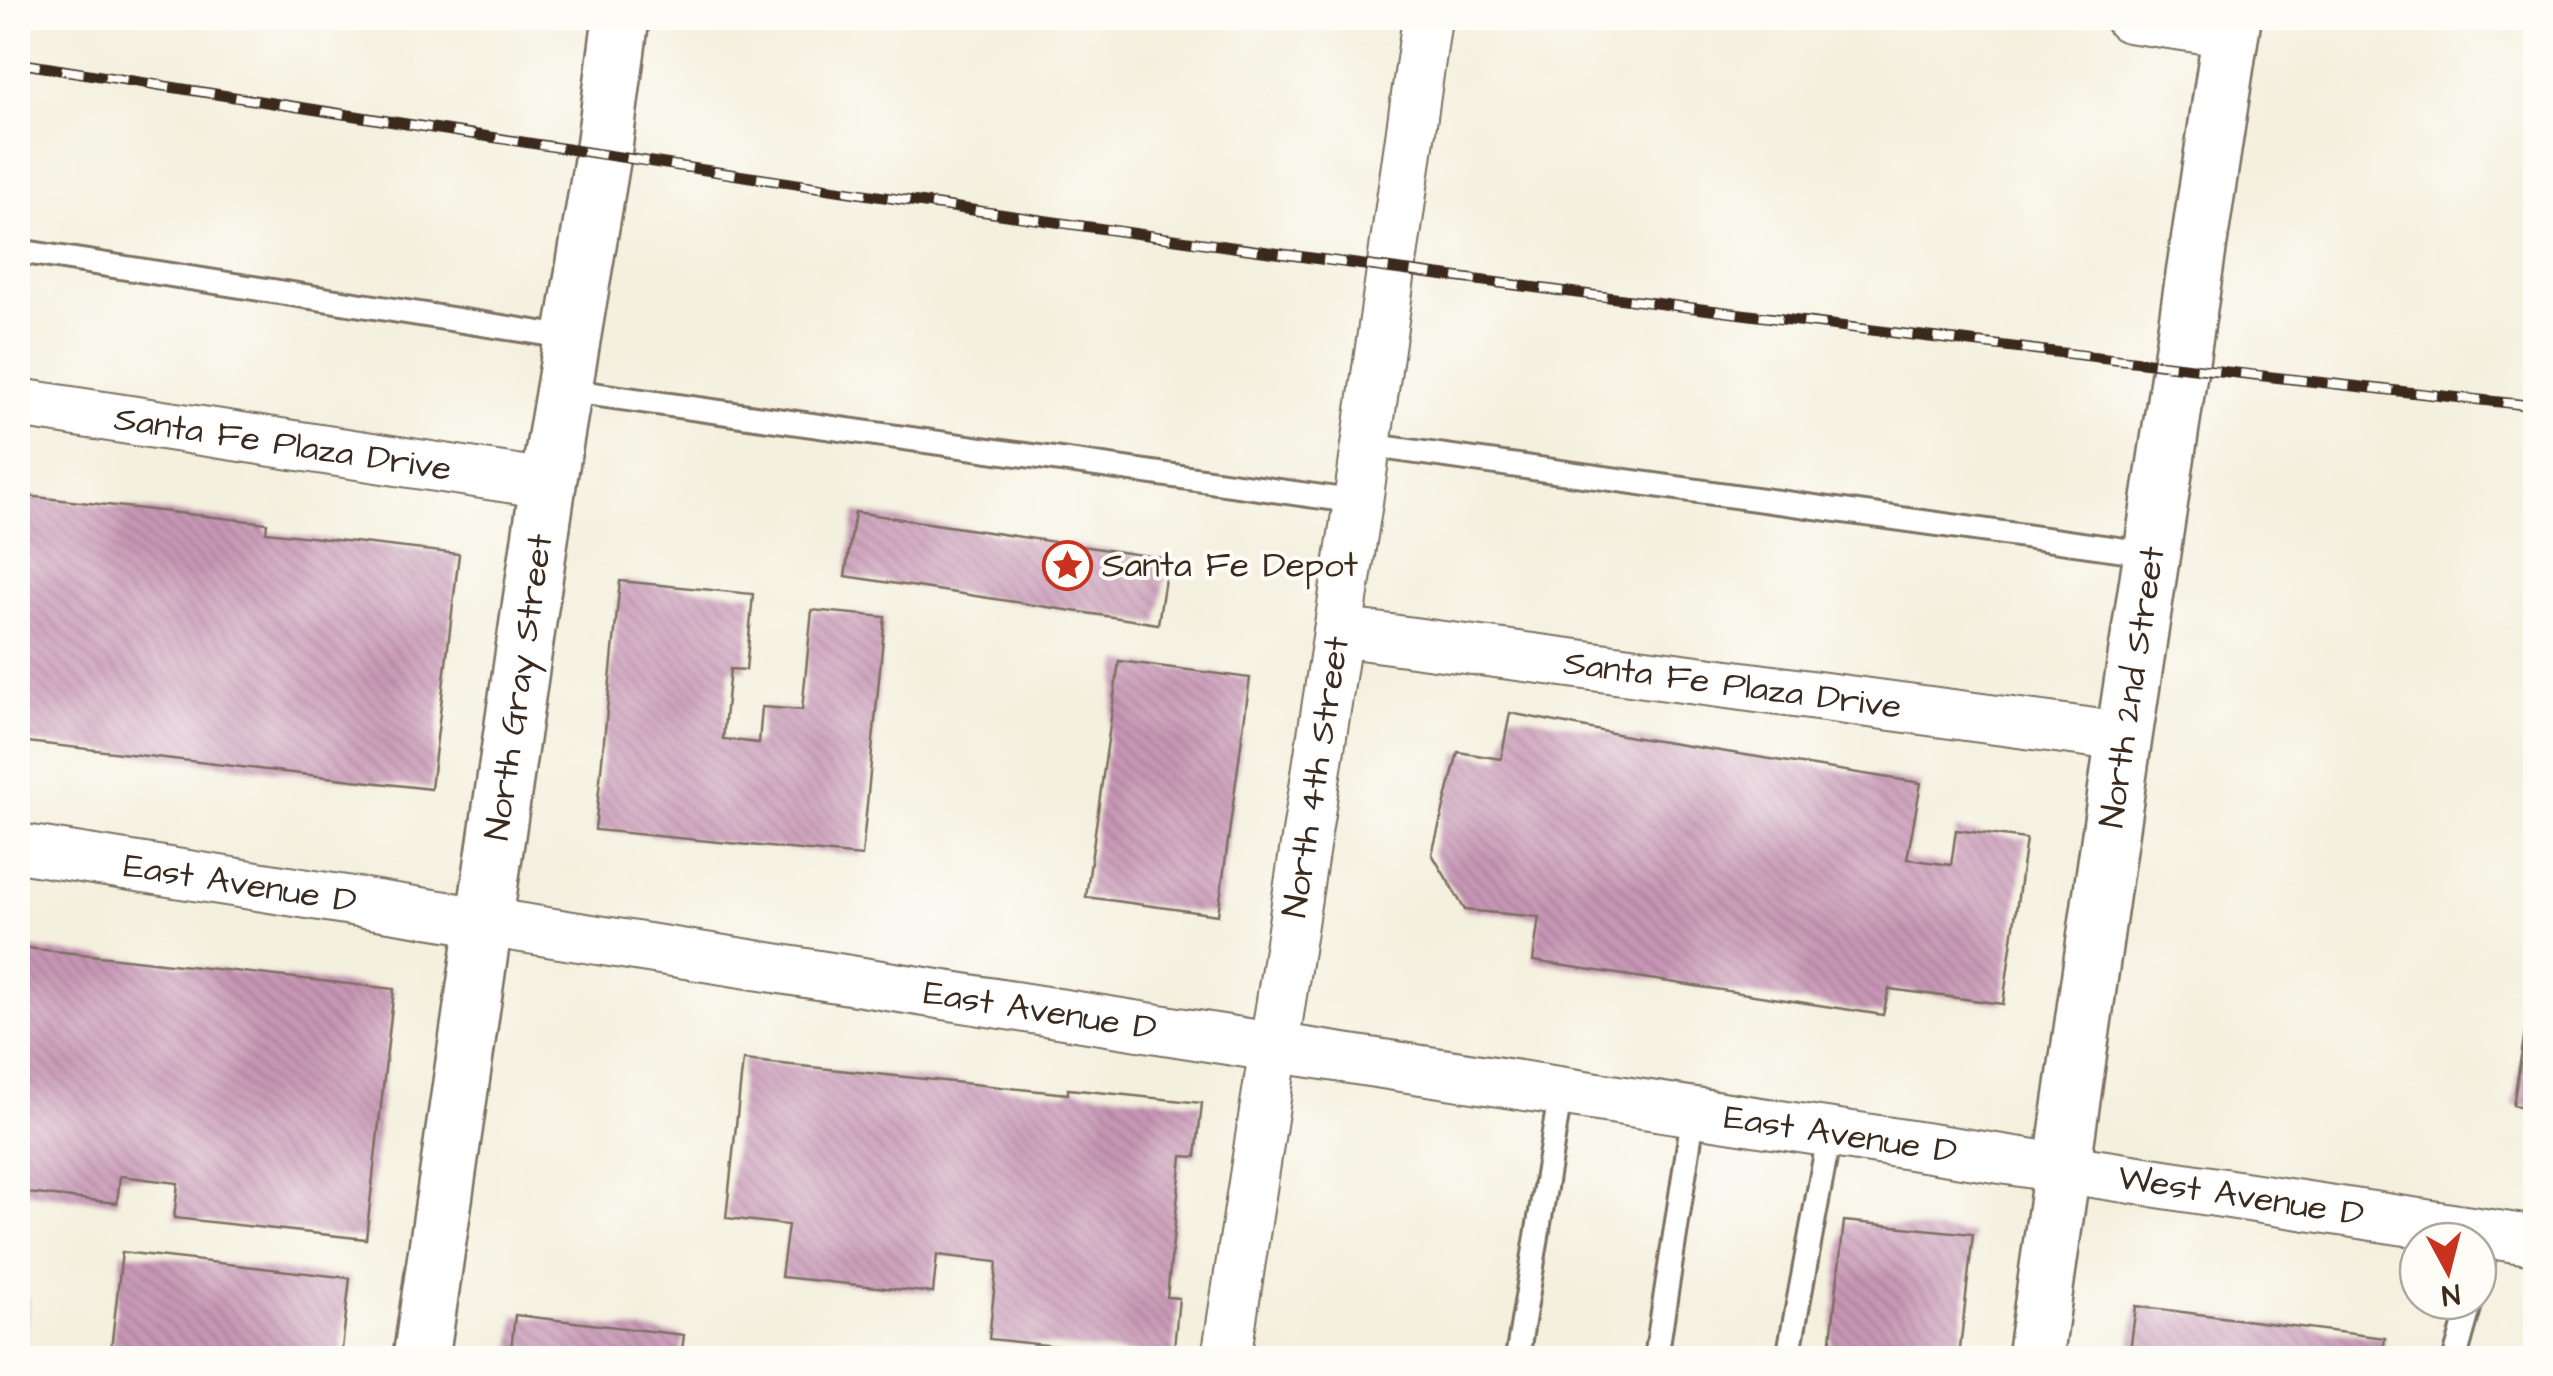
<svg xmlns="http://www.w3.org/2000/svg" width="2553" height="1376" font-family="'Architects Daughter',sans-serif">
<defs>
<pattern id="building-back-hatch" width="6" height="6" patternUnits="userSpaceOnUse" patternTransform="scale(2.5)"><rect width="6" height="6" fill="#c897b6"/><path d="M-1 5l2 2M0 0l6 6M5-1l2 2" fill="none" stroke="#a47b93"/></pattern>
</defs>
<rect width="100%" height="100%" fill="#fdfcf7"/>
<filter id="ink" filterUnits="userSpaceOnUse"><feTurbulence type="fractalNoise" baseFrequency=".01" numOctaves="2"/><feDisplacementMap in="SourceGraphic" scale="20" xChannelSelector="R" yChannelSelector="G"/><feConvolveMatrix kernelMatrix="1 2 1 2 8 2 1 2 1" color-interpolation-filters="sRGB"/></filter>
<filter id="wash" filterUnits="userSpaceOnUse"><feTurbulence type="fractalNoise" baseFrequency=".0048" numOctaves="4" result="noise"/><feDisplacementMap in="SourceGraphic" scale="40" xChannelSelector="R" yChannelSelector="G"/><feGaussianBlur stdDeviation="2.25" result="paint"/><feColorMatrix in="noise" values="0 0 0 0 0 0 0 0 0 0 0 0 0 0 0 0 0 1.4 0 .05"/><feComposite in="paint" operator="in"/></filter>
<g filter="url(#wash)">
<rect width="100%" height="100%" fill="#f4f0de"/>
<g id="blocks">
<g fill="url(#building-back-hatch)">
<path d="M18,495L267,523L266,532L459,554L431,789L18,741Z"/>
<path d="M855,512L1168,559L1158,624L845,576Z"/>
<path d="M620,581L753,594L746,670L730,669L723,739L759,743L762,707L802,710L812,610L885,617L862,856L595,830Z"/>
<path d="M1119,661L1250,678L1218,915L1086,897Z"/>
<path d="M1510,713L1632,737L1921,783L1907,859L1951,865L1956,830L2026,839L2003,1004L1889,989L1883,1015L1533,961L1539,917L1465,910L1432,854L1458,752L1501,759Z"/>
<path d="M18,947L394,989L366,1239L174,1218L178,1183L120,1176L117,1203L18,1192Z"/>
<path d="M2533,984H2536V1109L2513,1105Z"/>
<path d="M743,1060L1068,1094V1089L1202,1103L1196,1157L1182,1156L1167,1297L1179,1298L1173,1358L989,1339L997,1262L937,1255L933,1293L781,1277L788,1225L726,1218Z"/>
<path d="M1844,1221L1973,1234L1959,1358H1829Z"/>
<path d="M122,1252L350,1278L341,1358H110Z"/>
<path d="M18,1296L29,1298L22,1358H18Z"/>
<path d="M2136,1306L2385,1338L2382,1358H2129Z"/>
<path d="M515,1315L684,1335L681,1358H510Z"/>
</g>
</g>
</g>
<g filter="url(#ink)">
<use href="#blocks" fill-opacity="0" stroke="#7c6f61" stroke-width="2.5"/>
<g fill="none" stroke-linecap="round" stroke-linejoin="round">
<defs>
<g id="service">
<path d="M18,251L572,338"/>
<path d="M564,390L1358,502"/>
<path d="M1366,445L2154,554"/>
<path d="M2478,1277L2490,1233"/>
<path d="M1517,1358L1561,1090"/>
<path d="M1656,1358L1694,1111"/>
<path d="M1788,1358L1830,1131"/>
<path d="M2455,1358L2471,1301"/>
</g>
<g id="minor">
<path d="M2129,18L2231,33"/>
<path id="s1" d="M18,403L548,484"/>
<path id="s2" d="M1338,632L2124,737"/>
<path id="s3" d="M18,848L1272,1047L2536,1241"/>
<path id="s4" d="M1226,1358L1358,502L1427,18"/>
</g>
<g id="tertiary">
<path id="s5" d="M421,1358L548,484L603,155L621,18"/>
<path id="s6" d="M2035,1358L2124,737L2233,18"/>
</g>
</defs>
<use href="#service" stroke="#7c6f61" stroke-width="28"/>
<use href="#minor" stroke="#7c6f61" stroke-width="52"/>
<use href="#tertiary" stroke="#7c6f61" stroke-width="60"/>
<use href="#service" stroke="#fff" stroke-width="22"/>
<use href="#minor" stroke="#fff" stroke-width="48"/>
<use href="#tertiary" stroke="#fff" stroke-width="55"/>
<defs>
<path id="rail" d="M18,63C476,135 934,208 1394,269C1774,320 2155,365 2536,406"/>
</defs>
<use href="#rail" stroke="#3b2a1e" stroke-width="11"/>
<use href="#rail" stroke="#fdfcf7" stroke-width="8" stroke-dasharray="22" stroke-linecap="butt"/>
</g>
</g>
<defs>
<symbol id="sight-ring" viewBox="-11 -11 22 22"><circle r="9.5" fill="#fdfcf7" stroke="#c8321e" stroke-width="1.5"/><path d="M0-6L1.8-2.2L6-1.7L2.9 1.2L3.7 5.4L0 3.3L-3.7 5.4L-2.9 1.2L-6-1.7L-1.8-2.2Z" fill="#c8321e"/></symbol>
</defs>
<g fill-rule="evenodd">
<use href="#sight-ring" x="1040" y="538" width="55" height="55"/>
</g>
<g text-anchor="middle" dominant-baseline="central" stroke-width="8" stroke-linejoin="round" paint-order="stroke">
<g font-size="35" fill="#3b2a1e" stroke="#fdfcf7">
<text stroke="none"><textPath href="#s1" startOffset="268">Santa Fe Plaza Drive</textPath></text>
<text stroke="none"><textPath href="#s2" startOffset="398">Santa Fe Plaza Drive</textPath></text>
<text stroke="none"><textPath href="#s5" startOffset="678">North Gray Street</textPath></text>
<text stroke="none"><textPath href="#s6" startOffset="678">North 2nd Street</textPath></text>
<text stroke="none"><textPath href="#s4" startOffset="588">North 4th Street</textPath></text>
<text stroke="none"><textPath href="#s3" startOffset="225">East Avenue D</textPath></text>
<text stroke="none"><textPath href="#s3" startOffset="1035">East Avenue D</textPath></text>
<text stroke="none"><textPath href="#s3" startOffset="1845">East Avenue D</textPath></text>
<text stroke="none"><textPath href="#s3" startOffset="2250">West Avenue D</textPath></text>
</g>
<g font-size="35" fill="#3b2a1e" stroke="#fdfcf7" text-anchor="start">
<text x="1102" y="565">Santa Fe Depot</text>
</g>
</g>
<rect width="2553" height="1376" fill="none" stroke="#fdfcf7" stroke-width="60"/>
<g transform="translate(2448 1271) rotate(173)"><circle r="48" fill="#fdfcf7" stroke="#afa8a0" stroke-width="2.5"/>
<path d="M0-8L18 38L0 25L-18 38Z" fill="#c8321e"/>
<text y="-15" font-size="28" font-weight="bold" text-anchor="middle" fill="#3b2a1e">N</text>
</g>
</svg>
